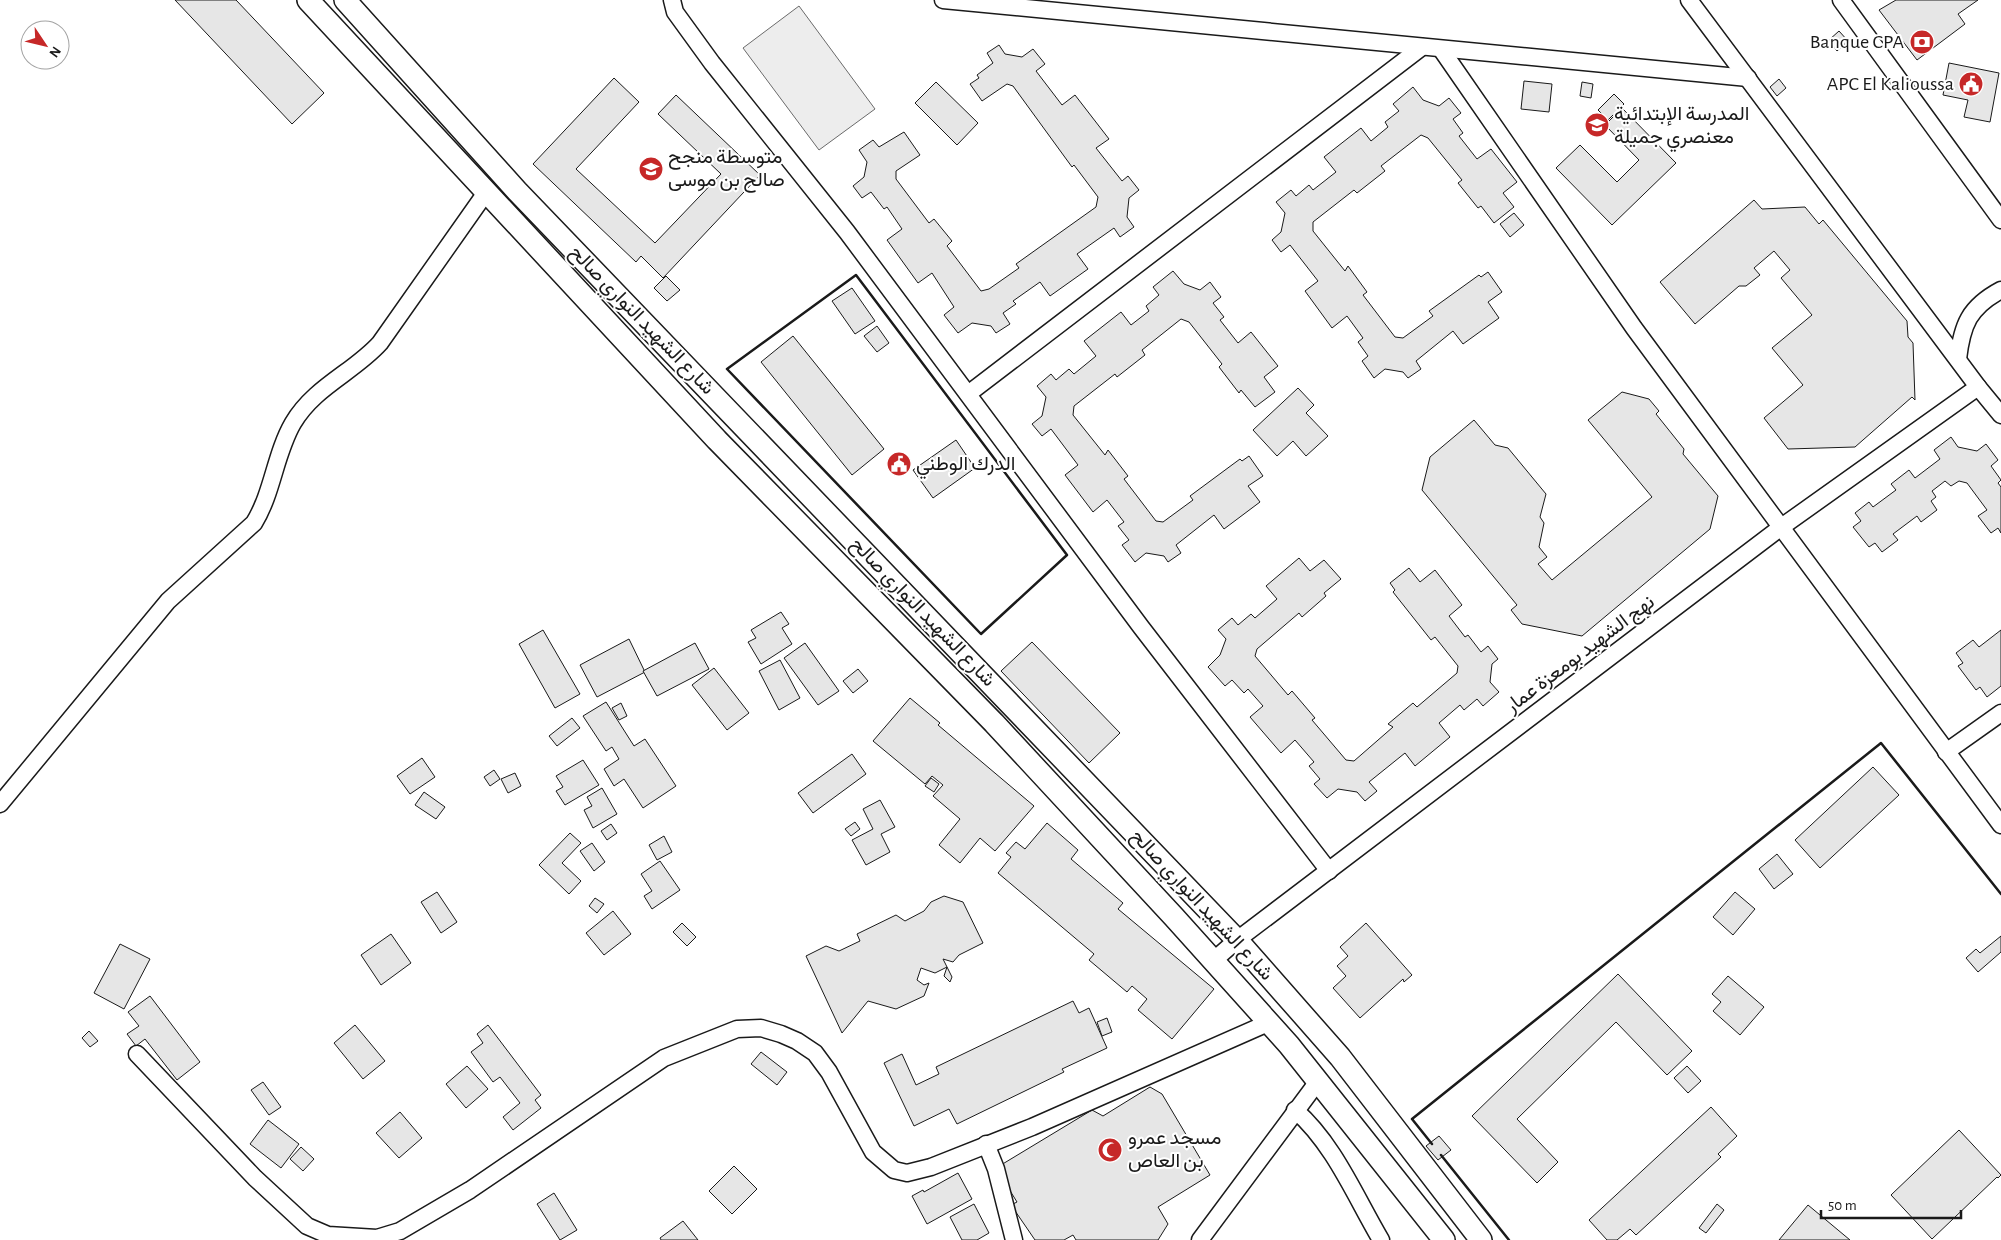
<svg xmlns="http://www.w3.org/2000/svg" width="2001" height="1240" font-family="'Alegreya Sans',Vazirmatn,sans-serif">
<rect width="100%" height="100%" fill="#fff"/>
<path fill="#ededed" stroke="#6a6a6a" d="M799,6L875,109L819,150L743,48Z"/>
<g fill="#e6e6e6" stroke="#1a1a1a">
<path d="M175,0H236L324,93L292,124Z"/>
<path d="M1896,0H1978L1958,14L1965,24L1917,60L1879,10Z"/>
<path d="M1839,31L1848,41L1837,51L1829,40Z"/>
<path d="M999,45L1005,54L1022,57L1033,49L1045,64L1036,71L1062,105L1075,95L1109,139L1096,148L1122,181L1128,176L1139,190L1129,198L1127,217L1134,227L1120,237L1114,228L1077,254L1088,269L1050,296L1040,282L1013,301L1016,304L1003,313L1010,324L996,333L991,326L972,323L958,333L944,315L954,307L932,273L918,283L887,240L902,229L887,207L884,209L871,192L862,198L853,186L864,177L867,162L859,150L873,140L879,147L904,132L920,155L896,171V179L929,223L934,219L952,241L947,246L981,291L989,289L1019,268L1016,264L1096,207L1098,197L1074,165L1072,167L1013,86L1007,84L982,101L970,84L979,78L977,75L993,63L987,53Z"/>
<path d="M1949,63L1999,73L1990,122L1964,117L1968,100L1943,95Z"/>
<path d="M614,78L639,102L576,169L655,243L721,174L658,114L676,95L760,175L663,278L641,256L636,262L533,164Z"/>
<path d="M1779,79L1786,88L1777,96L1770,87Z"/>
<path d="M1524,81L1552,84L1549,112L1521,109Z"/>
<path d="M936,82L978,123L957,145L915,103Z"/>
<path d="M1582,82L1593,84L1591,98L1580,96Z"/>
<path d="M1413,87L1423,100L1439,106L1449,98L1461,113L1453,119L1463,133L1459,136L1477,159L1491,149L1517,182L1503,193L1514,207L1494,223L1481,206L1478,208L1458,183L1462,180L1428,138L1421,135L1381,166L1385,171L1357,193L1354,190L1313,222V231L1345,271L1348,266L1367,292L1363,295L1395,337L1403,338L1433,316L1429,311L1479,275L1481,277L1488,272L1502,292L1488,302L1499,318L1463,344L1453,331L1416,361L1421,369L1408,378L1403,372L1385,369L1374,378L1362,361L1368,356L1358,342L1363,338L1347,316L1332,328L1305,291L1318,281L1290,245L1281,252L1272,240L1281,232L1285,213L1276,202L1291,190L1296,196L1309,185L1313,190L1336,172L1324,157L1361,128L1371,141L1388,127L1385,122L1399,111L1393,104Z"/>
<path d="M1614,94L1624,104L1608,120L1598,110Z"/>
<path d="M1622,108L1676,163L1612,225L1556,168L1580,145L1617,182L1639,160L1605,125Z"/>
<path d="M1754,200L1762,209L1805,207L1819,224L1823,220L1907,321L1908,337L1913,343L1915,400L1912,397L1855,447L1788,449L1764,418L1803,385L1772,348L1812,315L1781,278L1790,270L1774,251L1754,268L1760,275L1746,286H1739L1695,324L1660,282Z"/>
<path d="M1514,213L1524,225L1510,237L1500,224Z"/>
<path d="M1173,271L1184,284L1200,290L1210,282L1221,297L1213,303L1224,317L1220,320L1238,343L1251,332L1278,366L1264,377L1275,392L1255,407L1241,390L1239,393L1219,367L1222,364L1189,322L1181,319L1142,350L1145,355L1117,377L1115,374L1074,406L1073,415L1105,455L1108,450L1128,476L1124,479L1156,521L1163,522L1193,500L1190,496L1240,459L1242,461L1249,456L1263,476L1248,486L1260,502L1224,529L1214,515L1176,545L1181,553L1168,562L1164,556L1146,553L1135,562L1122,545L1129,540L1118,526L1124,522L1107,500L1093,512L1065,475L1078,465L1051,429L1042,436L1032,424L1042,416L1046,397L1037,386L1051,374L1056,380L1069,369L1074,374L1096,356L1084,341L1121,312L1131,325L1149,311L1146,306L1159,295L1153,287Z"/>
<path d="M666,276L680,290L667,301L654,288Z"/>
<path d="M852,288L875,321L855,334L832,301Z"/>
<path d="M877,326L889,343L877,352L864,336Z"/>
<path d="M793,336L884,449L852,475L761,362Z"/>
<path d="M1298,388L1314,405L1306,413L1328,436L1306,456L1293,441L1277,456L1253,430Z"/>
<path d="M1622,392L1649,399L1659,411L1656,414L1684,449L1683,454L1718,496L1710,529L1582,636L1522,624L1511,610L1517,605L1422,490L1430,457L1474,420L1495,445L1508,448L1546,494L1540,517L1544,523L1539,547L1547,557L1538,564L1552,580L1652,497L1588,420Z"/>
<path d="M1951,437L1958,447L1977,451L1986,444L1998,460L1991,466L2001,480L1998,483L2001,487V533L1998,528L1991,533L1978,516L1987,510L1967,483L1959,481L1951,486L1945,481L1932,491L1936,497L1931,501L1937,510L1921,522L1917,516L1893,534L1898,540L1882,552L1875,543L1869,547L1853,527L1861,521L1855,513L1869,502L1873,507L1896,490L1891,484L1909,470L1915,478L1940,459L1934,450Z"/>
<path d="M956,440L975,468L933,498L913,470Z"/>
<path d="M1299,558L1310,571L1324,560L1341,579L1324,593L1326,596L1302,617L1299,613L1257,649L1255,656L1288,695L1292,691L1315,718L1312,720L1346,760L1354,761L1393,727L1388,724L1413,703L1417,707L1457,673L1458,666L1435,637L1431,640L1393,592L1395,590L1390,583L1409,568L1420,582L1435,570L1462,605L1449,616L1465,637L1468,635L1481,652L1488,646L1498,659L1492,664L1490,682L1499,692L1483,706L1477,699L1464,710L1460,705L1439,723L1450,737L1415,766L1405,753L1369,782L1377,791L1365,801L1357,792L1338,789L1327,798L1314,784L1320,779L1309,766L1314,762L1295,740L1281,753L1250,717L1263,706L1248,689L1244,693L1232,680L1225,686L1208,667L1220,655L1226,639L1218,630L1232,618L1238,625L1251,614L1255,618L1277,599L1266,586Z"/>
<path d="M781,612L789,624L782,628L792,644L761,664L748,642L756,638L751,630Z"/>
<path d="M543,630L580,694L555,708L519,644Z"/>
<path d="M2001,630V686L1987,697L1980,687L1976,690L1958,666L1963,663L1956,653L1973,640L1979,647Z"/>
<path d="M629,639L645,672L597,697L580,665Z"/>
<path d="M1032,642L1120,733L1089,763L1001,671Z"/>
<path d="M695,643L709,669L657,696L643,671Z"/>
<path d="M805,643L839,691L818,705L784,658Z"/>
<path d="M780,660L800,698L779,710L759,671Z"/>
<path d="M714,668L749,713L727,730L692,685Z"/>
<path d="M858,669L868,681L853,693L843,681Z"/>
<path d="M910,698L940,723L938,725L1034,806L995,851L980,838L960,863L939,845L960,819L933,796L943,785L932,776L925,784L873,741Z"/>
<path d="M606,702L634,746L645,739L676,786L643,808L624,779L614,786L604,769L619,759L612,747L606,751L583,716Z"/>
<path d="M621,703L627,716L619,720L612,708Z"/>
<path d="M572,718L580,728L557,746L549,736Z"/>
<path d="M852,754L866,774L813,813L798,793Z"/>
<path d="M422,758L435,777L410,794L397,776Z"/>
<path d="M583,760L599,785L565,805L556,791L563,787L556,776Z"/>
<path d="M1873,767L1899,795L1820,868L1795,840Z"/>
<path d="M494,770L500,779L490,786L484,777Z"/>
<path d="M515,773L521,786L508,793L501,779Z"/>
<path d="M931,778L939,784L934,792L925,786Z"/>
<path d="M602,788L617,814L593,828L584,810L592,806L587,797Z"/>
<path d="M424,792L445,807L436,819L415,805Z"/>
<path d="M880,800L895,827L881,834L890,852L866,865L852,840L873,829L863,809Z"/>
<path d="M855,822L860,829L851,836L845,829Z"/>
<path d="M1047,823L1078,850L1071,859L1123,903L1118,909L1214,989L1172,1039L1138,1010L1147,999L1132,986L1127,992L1089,960L1094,954L998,873L1011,857L1006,853L1016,842L1025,849Z"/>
<path d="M611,824L617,833L607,840L601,831Z"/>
<path d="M570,833L581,843L562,863L581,881L569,894L539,865Z"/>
<path d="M664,836L672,852L657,860L649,845Z"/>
<path d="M592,843L605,862L594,871L580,851Z"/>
<path d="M1777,854L1793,874L1774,889L1759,869Z"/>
<path d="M660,861L680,890L652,909L644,896L652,891L641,874Z"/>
<path d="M437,892L457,922L441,933L421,902Z"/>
<path d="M1735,892L1755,909L1733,935L1713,917Z"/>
<path d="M944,896L963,902L983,943L959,955L953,962L943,959L952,977L950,982L944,976L947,967L935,973L921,968L917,980L924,985L929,983L924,996L896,1009L868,1001L842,1033L806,956L826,946L839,951L860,941L857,934L896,915L905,921L924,911L931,902Z"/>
<path d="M595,898L604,904L597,913L589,906Z"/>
<path d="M613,911L631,934L604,955L586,933Z"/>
<path d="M682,923L696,937L687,946L673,932Z"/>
<path d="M1366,923L1412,975L1404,982L1403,979L1360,1018L1333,988L1346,976L1337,966L1348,956L1340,947Z"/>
<path d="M391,934L411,963L381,985L361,955Z"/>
<path d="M2001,936V952L1978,972L1966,958L1976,949L1980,953Z"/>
<path d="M120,944L150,959L124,1009L94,993Z"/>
<path d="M1618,974L1692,1051L1667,1075L1616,1022L1517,1119L1558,1162L1537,1183L1472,1116Z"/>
<path d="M1728,976L1764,1007L1740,1035L1713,1011L1721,1002L1712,994Z"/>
<path d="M150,996L200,1062L177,1080L145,1039L136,1046L127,1034L139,1026L128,1012Z"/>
<path d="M1073,1001L1079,1013L1089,1008L1107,1048L1062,1069L1064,1072L957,1124L949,1109L914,1126L884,1063L902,1054L916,1085L939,1074L936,1067Z"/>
<path d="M1107,1018L1112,1032L1102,1036L1097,1022Z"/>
<path d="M355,1025L385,1061L363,1079L334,1043Z"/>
<path d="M488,1025L541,1095L535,1100L541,1108L513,1130L503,1117L520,1103L500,1077L493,1082L471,1052L483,1043L477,1034Z"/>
<path d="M89,1031L98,1041L90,1047L82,1038Z"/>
<path d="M761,1052L787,1072L777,1085L751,1064Z"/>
<path d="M467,1066L488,1089L466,1108L446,1084Z"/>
<path d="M1687,1066L1701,1081L1688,1093L1674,1078Z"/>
<path d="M263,1082L281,1107L269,1115L251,1090Z"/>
<path d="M1150,1087L1162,1094L1210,1175L1158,1207L1168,1224L1158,1240H1076L1073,1235L1064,1240H1035L1011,1205L1017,1202L996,1168L1092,1110L1103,1116Z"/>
<path d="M1711,1107L1737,1136L1718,1154L1721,1157L1636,1235L1630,1229L1617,1240H1607L1589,1220Z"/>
<path d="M400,1112L422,1138L399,1158L376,1133Z"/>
<path d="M268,1120L299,1144L281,1168L250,1144Z"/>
<path d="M1959,1130L2001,1175L1998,1178L1997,1177L1932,1239L1891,1195Z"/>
<path d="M1439,1136L1451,1150L1438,1160L1426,1146Z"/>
<path d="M301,1147L314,1159L303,1171L290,1159Z"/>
<path d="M734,1166L757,1189L732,1214L709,1191Z"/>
<path d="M958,1173L972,1199L927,1224L912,1196L923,1190L924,1192Z"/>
<path d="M554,1193L577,1230L560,1240L537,1204Z"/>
<path d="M974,1204L989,1233L977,1240H962L950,1217Z"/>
<path d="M1717,1204L1724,1210L1706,1233L1699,1228Z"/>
<path d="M1808,1205L1850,1240H1779Z"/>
<path d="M683,1221L698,1240H661L660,1238Z"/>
</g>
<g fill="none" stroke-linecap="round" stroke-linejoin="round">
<defs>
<g id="minor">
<path d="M672,0L675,12L712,63L847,232L1141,627L1329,871"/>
<path d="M943,0L1748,78"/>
<path d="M1689,0L1978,387L2001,415"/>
<path d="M1841,0L2001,220"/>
<path d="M1441,49L1634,328L2001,825"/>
<path d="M1958,359C1962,325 1969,307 2001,290"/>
<path d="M968,394L1422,47"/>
<path d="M1946,752L2001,713"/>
<path d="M0,804L168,601L254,523C273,492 275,454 293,423C314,387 354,372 380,343L487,191"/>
<path d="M1213,961L1237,940L1780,528L1978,387"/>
<path d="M137,1054L255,1178L307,1226L328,1235L377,1238L400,1231L470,1190L664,1058L737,1029L761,1028L781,1034L797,1041L815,1053L829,1072L873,1152L894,1170L907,1173L931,1167L1032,1127L1268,1023"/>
<path d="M1295,1110C1334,1144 1355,1196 1381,1240"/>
<path d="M986,1144L996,1169L1014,1240"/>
<path d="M1200,1240L1319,1080"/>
</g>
<g id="tertiary">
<path d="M308,0L717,440L994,723L1174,917L1289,1045L1444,1240"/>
<path d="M345,0L517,191L1237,940L1340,1057L1481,1240"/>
</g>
</defs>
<use href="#minor" stroke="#1a1a1a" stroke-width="19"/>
<use href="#tertiary" stroke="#1a1a1a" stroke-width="24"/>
<use href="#minor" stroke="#fff" stroke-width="16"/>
<use href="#tertiary" stroke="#fff" stroke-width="21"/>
<g stroke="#1a1a1a" stroke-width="2.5">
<path d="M856,275L1067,555L981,634L727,369Z"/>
<path d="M1432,1144L1412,1119L1881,743L2001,894"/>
<path d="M1441,1155L1509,1240"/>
</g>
</g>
<defs>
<symbol id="bank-disc" viewBox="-11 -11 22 22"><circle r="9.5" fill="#c62828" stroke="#fff"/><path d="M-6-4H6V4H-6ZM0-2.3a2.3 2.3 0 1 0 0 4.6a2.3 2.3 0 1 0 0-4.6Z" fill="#fff"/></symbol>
<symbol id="civic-disc" viewBox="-11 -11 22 22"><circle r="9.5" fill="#c62828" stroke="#fff"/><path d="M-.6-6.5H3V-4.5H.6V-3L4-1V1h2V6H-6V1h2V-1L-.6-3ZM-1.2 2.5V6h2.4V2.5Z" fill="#fff"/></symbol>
<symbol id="school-disc" viewBox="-11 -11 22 22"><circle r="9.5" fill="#c62828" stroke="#fff"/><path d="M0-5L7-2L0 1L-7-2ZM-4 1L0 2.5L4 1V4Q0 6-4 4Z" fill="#fff"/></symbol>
<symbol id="mosque-disc" viewBox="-11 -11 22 22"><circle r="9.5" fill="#c62828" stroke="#fff"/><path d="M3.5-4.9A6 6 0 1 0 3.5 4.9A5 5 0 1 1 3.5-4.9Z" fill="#fff"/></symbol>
</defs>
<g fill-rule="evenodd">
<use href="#bank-disc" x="1908" y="28" width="28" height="28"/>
<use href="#civic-disc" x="1957" y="70" width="28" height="28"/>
<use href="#school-disc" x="1583" y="111" width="28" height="28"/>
<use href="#school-disc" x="637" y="155" width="28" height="28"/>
<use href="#civic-disc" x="885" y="450" width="28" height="28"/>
<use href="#mosque-disc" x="1096" y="1136" width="28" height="28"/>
</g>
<g text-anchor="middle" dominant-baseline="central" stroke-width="4" stroke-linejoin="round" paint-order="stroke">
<g font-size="20" fill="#1a1a1a" stroke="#fff" text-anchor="start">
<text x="1904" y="42" text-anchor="end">Banque CPA</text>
<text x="1954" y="84" text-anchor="end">APC El Kalioussa</text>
<text x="1614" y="114">المدرسة الإبتدائية<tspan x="1614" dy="23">معنصري جميلة</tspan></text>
<text x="668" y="157">متوسطة منجح<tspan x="668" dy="23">صالح بن موسى</tspan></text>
<text x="916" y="464">الدرك الوطني</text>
<text x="1128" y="1138">مسجد عمرو<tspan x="1128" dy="23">بن العاص</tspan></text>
</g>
<g font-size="20" fill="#1a1a1a" stroke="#fff">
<text transform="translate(642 320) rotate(46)">شارع الشهيد النواري صالح</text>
<text transform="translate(923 612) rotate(46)">شارع الشهيد النواري صالح</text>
<text transform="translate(1580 654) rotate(-37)">نهج الشهيد بومعزة عمار</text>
<text transform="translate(1202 905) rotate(47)">شارع الشهيد النواري صالح</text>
</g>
</g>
<g transform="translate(45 45) rotate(125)"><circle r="24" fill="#ffffff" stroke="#a3a3a3"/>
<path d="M0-4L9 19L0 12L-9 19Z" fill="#c62828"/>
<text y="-8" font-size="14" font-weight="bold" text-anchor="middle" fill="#1a1a1a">N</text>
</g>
<path d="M1821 1210v8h140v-8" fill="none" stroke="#1a1a1a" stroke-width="2.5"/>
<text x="1828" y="1210" font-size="15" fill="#1a1a1a" stroke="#ffffff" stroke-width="4" paint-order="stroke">50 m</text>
</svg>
